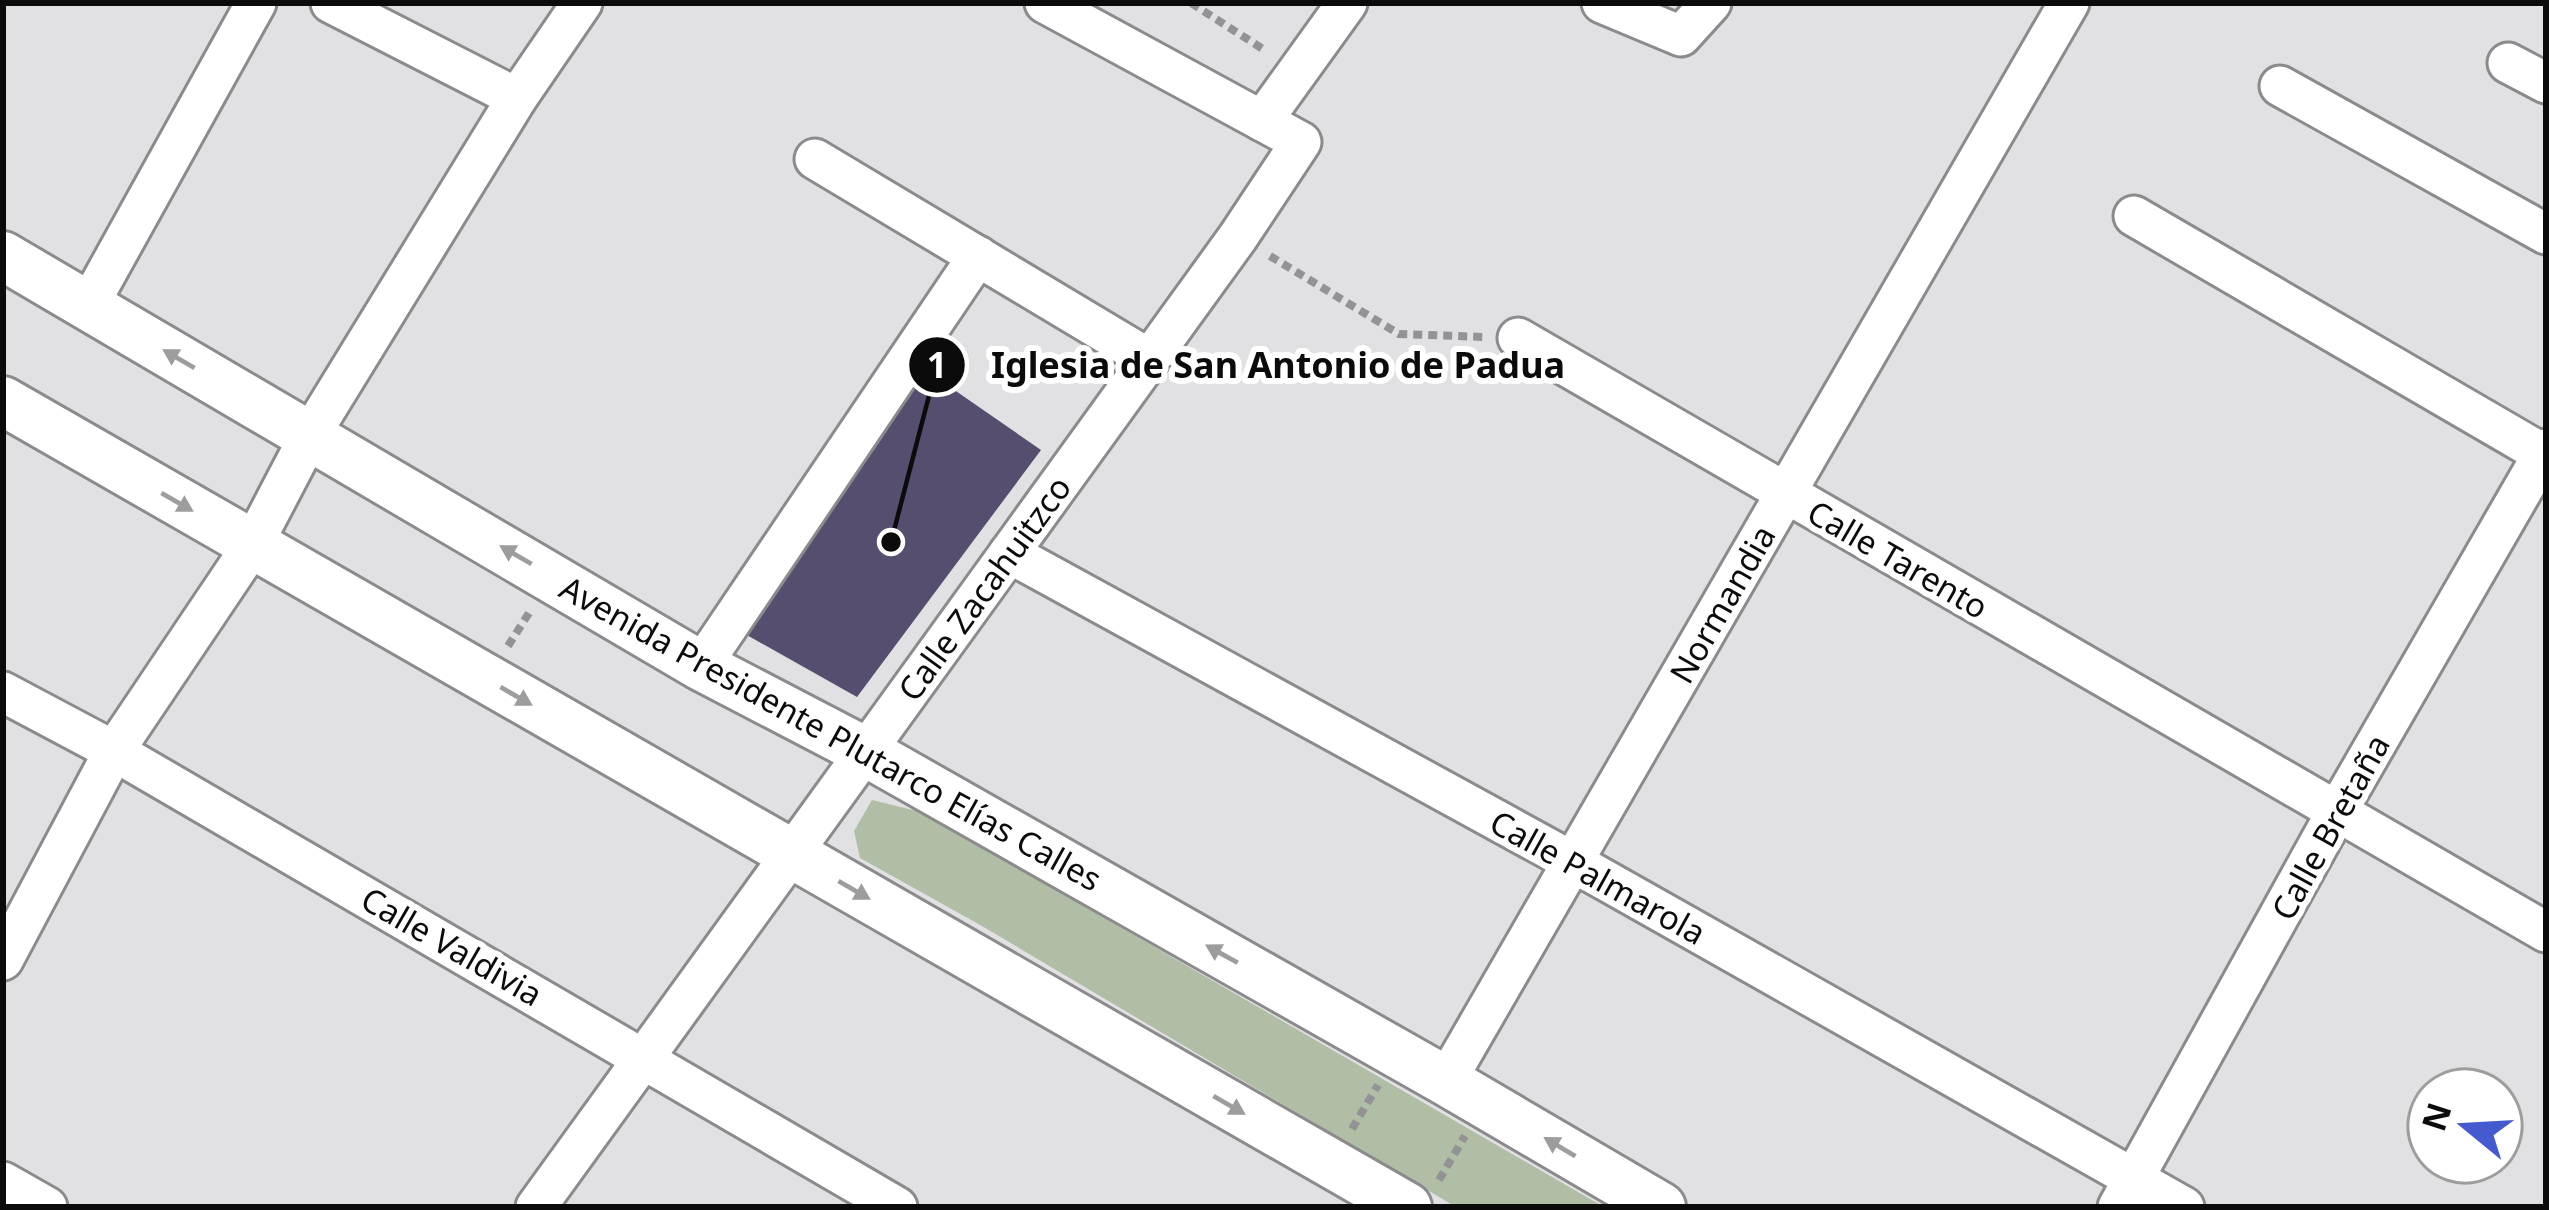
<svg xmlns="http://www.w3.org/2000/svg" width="2549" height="1210" font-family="'Noto Sans',sans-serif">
<rect width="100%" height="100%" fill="#e1e0e3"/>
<path fill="#b0bea6" d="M872,800L921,812L1604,1207H1456L982,926L860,858L854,831Z"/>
<path fill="#554e6e" d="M924,369L1041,450L857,697L745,634L882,438Z"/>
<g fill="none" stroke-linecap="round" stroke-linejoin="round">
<defs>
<g id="minor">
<path d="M331,3L517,98"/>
<path d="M1602,3L1681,36L1711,3"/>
<path d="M2508,63L2546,83"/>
<path d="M2280,86L2546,234"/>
<path d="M1262,121L1347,3"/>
<path d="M815,159L1149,359"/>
<path d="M2134,216L2543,454"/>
<path d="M88,306L256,3"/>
<path d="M1518,338L2546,932"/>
<path d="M1009,553L1573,862L2184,1207"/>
<path d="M701,666L978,256"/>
<path d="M3,692L114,751L897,1207"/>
<path d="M3,960L114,751L252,546L310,435L517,98L582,3"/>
<path d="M1446,1081L2069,3"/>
<path d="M3,1182L47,1207"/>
<path d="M536,1207L1238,237L1301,142L1045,3"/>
<path d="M2118,1207L2336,813L2546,449"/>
</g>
<g id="major">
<path d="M3,256L701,666L866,752L1446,1081L1661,1207"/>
<path d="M3,401L1407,1207"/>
</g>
</defs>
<use href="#minor" stroke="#8b8b8e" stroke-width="45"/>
<use href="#major" stroke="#8b8b8e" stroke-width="54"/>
<g stroke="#939294" stroke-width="8" stroke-dasharray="9 6" stroke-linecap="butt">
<path d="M1191,3L1266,51"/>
<path d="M1270,256L1399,334L1485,337"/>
<path d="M508,646L529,613"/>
<path d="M1352,1129L1378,1085"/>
<path d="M1439,1180L1465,1136"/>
</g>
<use href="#minor" stroke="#fff" stroke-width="39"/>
<use href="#major" stroke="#fff" stroke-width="48"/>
</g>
<defs><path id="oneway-solid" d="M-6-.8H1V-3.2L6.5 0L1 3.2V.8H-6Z" transform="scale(3)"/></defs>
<g fill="#9d9d9e">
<use href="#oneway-solid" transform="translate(179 359) rotate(-150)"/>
<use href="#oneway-solid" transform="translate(177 502) rotate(30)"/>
<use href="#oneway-solid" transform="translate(516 555) rotate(-150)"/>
<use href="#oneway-solid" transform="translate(516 696) rotate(30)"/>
<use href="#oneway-solid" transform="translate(854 890) rotate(30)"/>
<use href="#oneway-solid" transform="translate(1222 954) rotate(-151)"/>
<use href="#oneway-solid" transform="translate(1229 1105) rotate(30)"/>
<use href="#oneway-solid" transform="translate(1560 1147) rotate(-149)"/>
</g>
<g text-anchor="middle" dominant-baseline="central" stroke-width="12" stroke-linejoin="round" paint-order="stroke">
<g font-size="33" fill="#0b0b0c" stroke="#fff">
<text transform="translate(1898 559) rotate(30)">Calle Tarento</text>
<text transform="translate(984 588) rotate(-54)">Calle Zacahuitzco</text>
<text transform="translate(1722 604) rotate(-60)">Normandia</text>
<text transform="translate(831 733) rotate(29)">Avenida Presidente Plutarco Elías Calles</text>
<text transform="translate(2330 827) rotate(-61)">Calle Bretaña</text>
<text transform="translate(1598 877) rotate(29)">Calle Palmarola</text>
<text transform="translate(452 946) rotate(30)">Calle Valdivia</text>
</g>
</g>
<path fill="none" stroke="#0b0b0c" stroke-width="4.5" d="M891 542L937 365"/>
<g fill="#0b0b0c" stroke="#fff" stroke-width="4.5">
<circle cx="891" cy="542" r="12"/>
<circle cx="937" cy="365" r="30"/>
</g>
<g font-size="36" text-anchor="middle" font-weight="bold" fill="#fff">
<text x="937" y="378">1</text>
</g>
<g font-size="36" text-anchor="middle" font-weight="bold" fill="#0b0b0c" stroke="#fff" stroke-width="12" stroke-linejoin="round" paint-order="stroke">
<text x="1278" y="378">Iglesia de San Antonio de Padua</text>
</g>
<rect width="2549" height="1210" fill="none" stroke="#0b0b0c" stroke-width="12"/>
<g transform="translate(2465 1126) rotate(288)"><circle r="57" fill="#ffffff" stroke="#9d9d9e" stroke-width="3"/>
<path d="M0-9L21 45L0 30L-21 45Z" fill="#455ace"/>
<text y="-18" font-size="33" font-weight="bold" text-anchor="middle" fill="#0b0b0c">N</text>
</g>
</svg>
